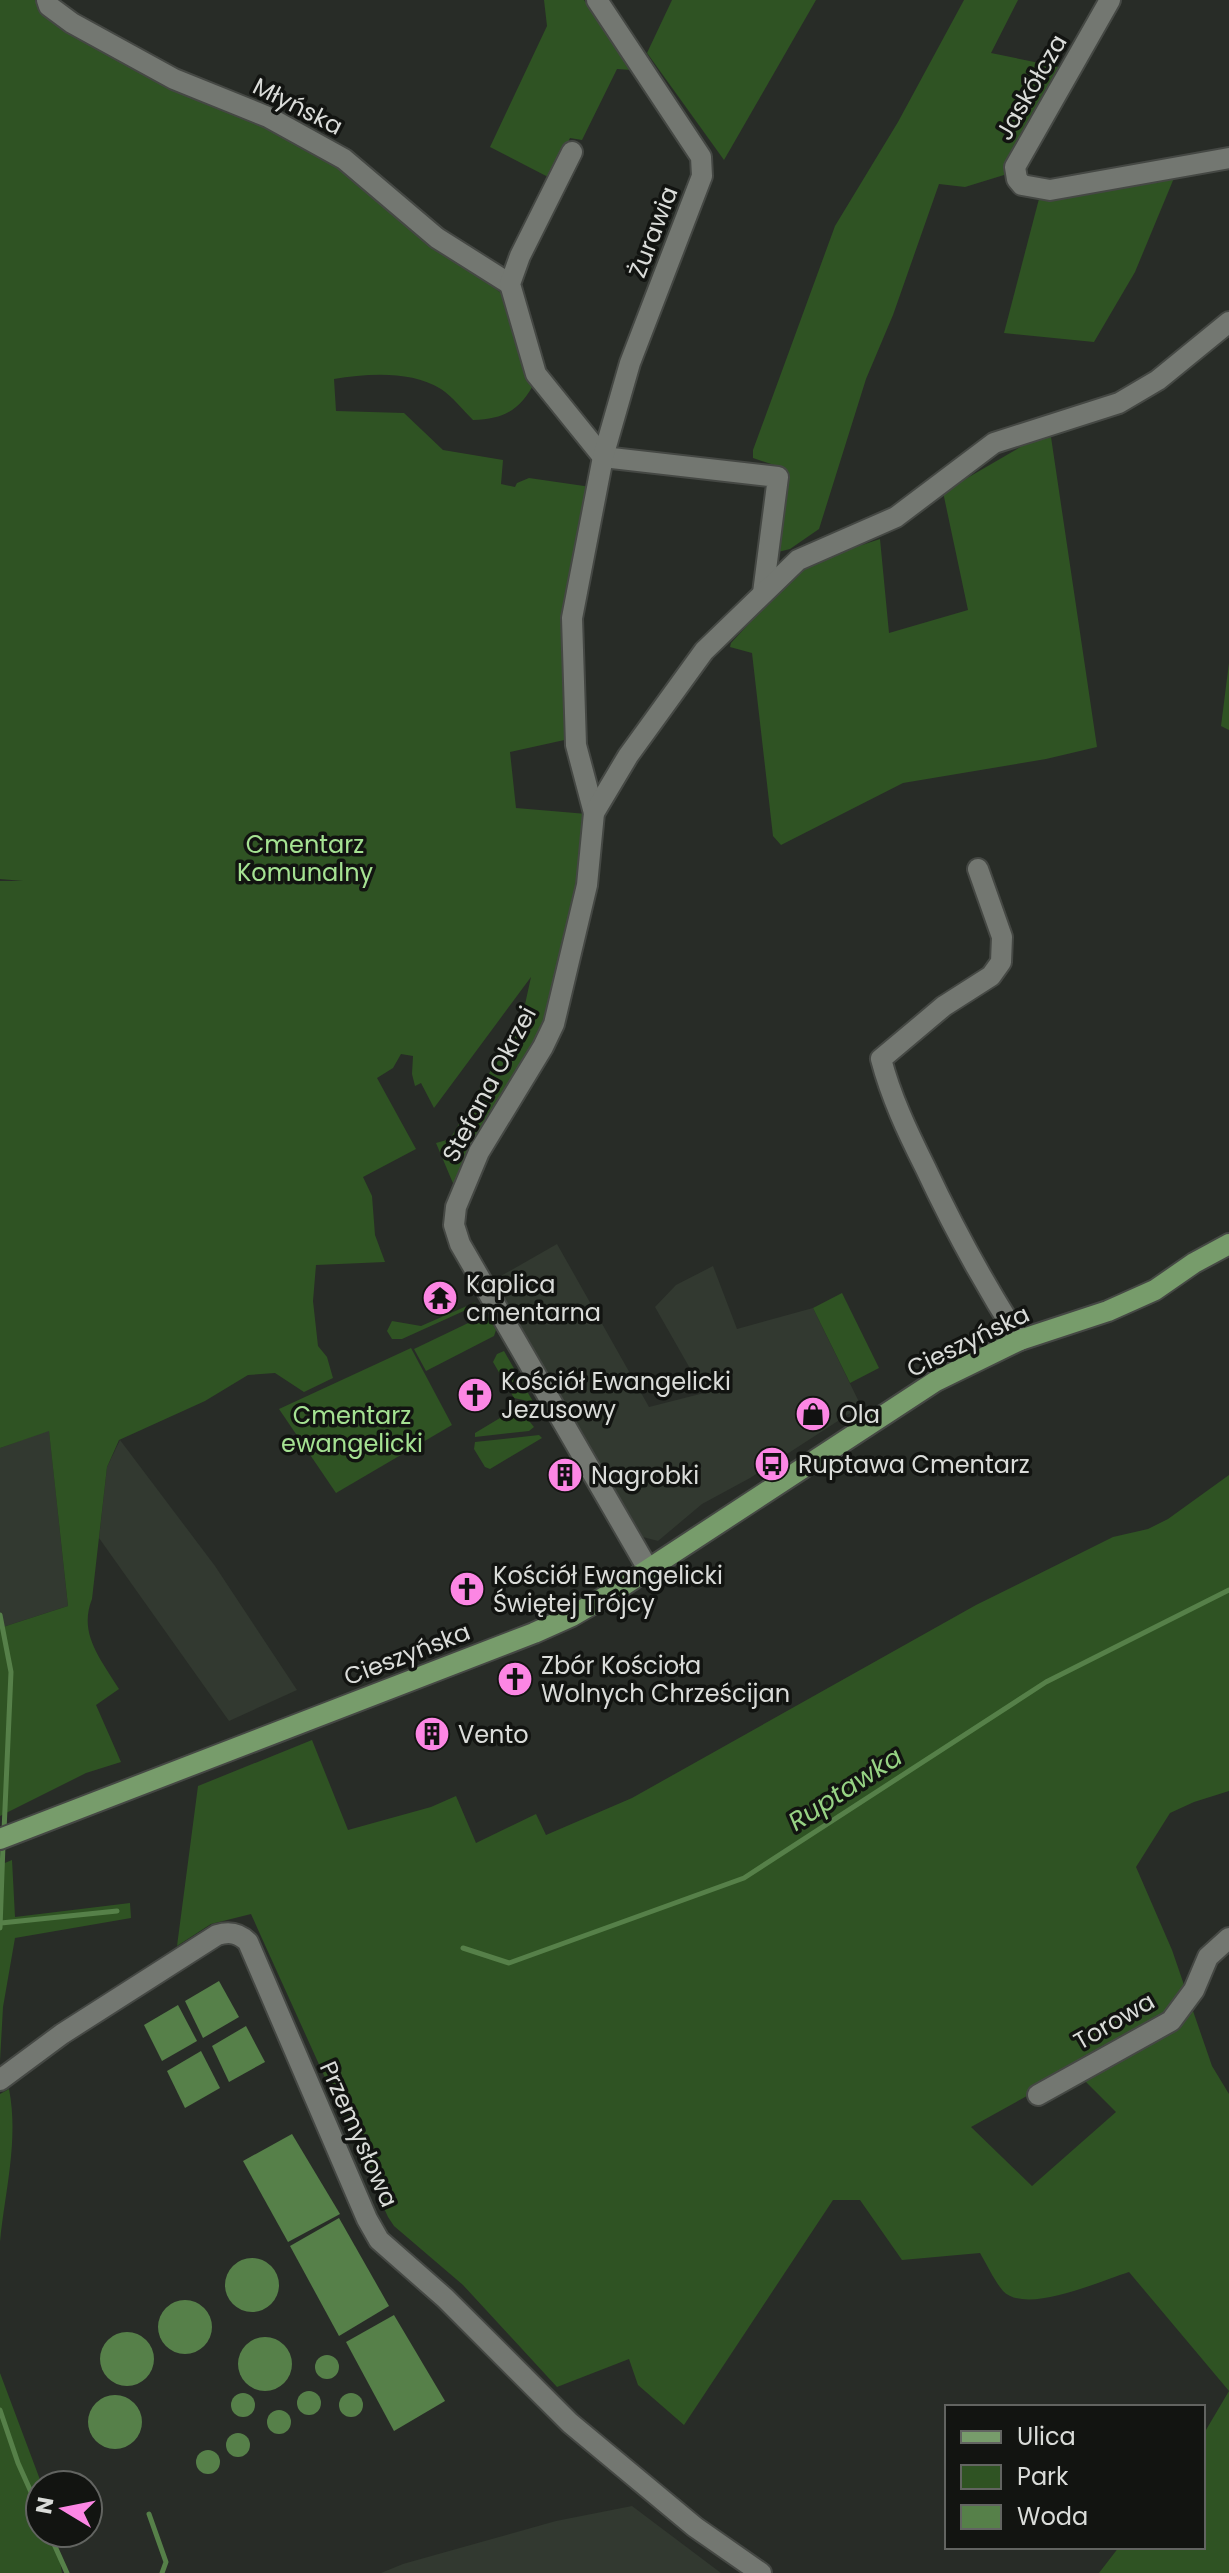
<svg xmlns="http://www.w3.org/2000/svg" width="1229" height="2573" font-family="Poppins,sans-serif">
<rect width="100%" height="100%" fill="#282c27"/>
<g fill="#323930">
<path d="M557,1244L649,1407L704,1393L655,1307L676,1285L713,1266L737,1329L813,1308L861,1406L750,1478L702,1504L658,1541L643,1537L492,1281Z"/>
<path d="M49,1430L68,1606L0,1628V1448Z"/>
<path d="M120,1440L215,1566L297,1690L229,1721L99,1538L107,1467Z"/>
<path d="M632,2506L721,2573H381L403,2564L556,2521Z"/>
</g>
<g fill="#2f5323" fill-rule="evenodd">
<path d="M0,0H55L57,4L342,167L501,293L509,307L536,380C521,409 506,419 473,420C463,410 452,396 441,389C410,370 367,374 334,379L336,411L404,413L443,450L503,460L501,484L515,487L517,483L529,478L591,487L569,739L510,752L516,808L587,814L582,878L554,993L539,1041L455,1188L436,1143L450,1139L522,1018L531,977L434,1108L421,1083L415,1086L412,1074L413,1056L401,1054L393,1068L377,1078L416,1149L363,1177L372,1196L375,1235L385,1262L316,1265L313,1301L318,1346L327,1357L333,1378L304,1392L275,1373L248,1375L205,1401L119,1440L107,1467L92,1599C78,1634 101,1659 119,1689L96,1705L121,1762L86,1773L0,1816V1628L68,1606L49,1431L0,1448V881H23L0,879Z"/>
<path d="M544,0H584L632,70L617,69L582,140L570,138L550,178L490,147L547,26Z"/>
<path d="M672,0H816L724,160L647,53Z"/>
<path d="M964,0H1018L991,53L1064,68L1008,158L1004,175L965,187L939,184L893,315L866,379L819,529L790,549L778,552L786,469L753,458V450L835,226L898,122Z"/>
<path d="M1174,178L1135,272L1094,342L1004,333L1040,195Z"/>
<path d="M1051,437L1097,747L1046,759L903,783L781,845L773,836L752,653L730,647L731,643L804,564L880,539L889,633L968,610L943,492L1029,442Z"/>
<path d="M1229,663V730L1221,726Z"/>
<path d="M842,1293L879,1368L850,1383L813,1308Z"/>
<path d="M476,1302L466,1310L402,1339H392L387,1331L392,1321L421,1326Z"/>
<path d="M487,1314L496,1330L494,1336L426,1371L414,1349Z"/>
<path d="M411,1348L452,1425L336,1493L279,1409Z"/>
<path d="M504,1351L539,1412L538,1413L528,1401L514,1398L493,1362L497,1354Z"/>
<path d="M510,1412L525,1416L534,1427L529,1431L475,1437V1433Z"/>
<path d="M539,1435L542,1438L490,1469L485,1467L474,1449L475,1442Z"/>
<path d="M1229,1475V1791L1194,1802L1170,1813L1136,1867L1172,1950L1212,2066L1229,2094V2573H1099L1119,2547H1203V2435L1229,2391L1129,2272C1100,2281 1026,2315 1003,2291C994,2280 987,2265 980,2253L902,2260L860,2200H833L684,2425L638,2385L629,2359L557,2387L463,2285L394,2226L388,2217L251,1914L211,1924L177,1946L198,1786L312,1740L348,1830L431,1807L456,1796L476,1843L536,1814L546,1835L632,1798L976,1605L1113,1537L1148,1529L1168,1519ZM1074,2070L1116,2112L1032,2186L971,2127Z"/>
<path d="M12,1860L15,1917L130,1903L131,1918L15,1938L3,2007L0,2061V1865Z"/>
<path d="M9,2089C19,2140 5,2191 0,2242V2094Z"/>
<path d="M0,2373L42,2485L40,2533H55L62,2573H0Z"/>
</g>
<g fill="#568049">
<path d="M219,1981L239,2017L203,2038L185,2001Z"/>
<path d="M178,2005L197,2041L162,2061L144,2025Z"/>
<path d="M246,2026L265,2062L229,2082L212,2046Z"/>
<path d="M201,2051L220,2088L185,2108L167,2071Z"/>
<path d="M292,2134L340,2214L288,2242L243,2161Z"/>
<path d="M339,2218L389,2306L339,2336L290,2246Z"/>
<circle cx="252" cy="2285" r="27"/>
<circle cx="185" cy="2327" r="27"/>
<path d="M394,2315L445,2401L394,2431L346,2342Z"/>
<circle cx="127" cy="2359" r="27"/>
<circle cx="265" cy="2364" r="27"/>
<circle cx="327" cy="2367" r="12"/>
<circle cx="309" cy="2403" r="12"/>
<circle cx="243" cy="2405" r="12"/>
<circle cx="351" cy="2405" r="12"/>
<circle cx="115" cy="2422" r="27"/>
<circle cx="279" cy="2422" r="12"/>
<circle cx="238" cy="2445" r="12"/>
<circle cx="208" cy="2462" r="12"/>
</g>
<g fill="none" stroke-linecap="round" stroke-linejoin="round">
<g stroke="#568049" stroke-width="5">
<path d="M0,1615L11,1672L4,1831"/>
<path d="M1,1923L117,1911"/>
<path d="M0,1928L3,1845"/>
<path d="M463,1948L509,1963L744,1878L1046,1682L1229,1590"/>
<path d="M0,2410L18,2463L40,2512"/>
<path d="M149,2514L166,2562L162,2573"/>
<path d="M49,2533L67,2573"/>
</g>
<defs>
<g id="minor">
<path d="M47,0L49,6L72,23L174,79L268,117L344,159L437,238L510,284"/>
<path d="M1110,0L1015,167L1017,179L1022,185L1050,190L1229,158"/>
<path d="M572,152L520,256L510,284L536,374L603,457"/>
<path d="M603,457L778,477L763,593"/>
<path d="M594,813L576,745L572,618L603,457L630,363L702,176L701,157L597,0"/>
<path d="M978,869L1002,937L1001,962L991,976L944,1006L881,1059C891,1097 907,1131 925,1167C953,1227 984,1284 1020,1340"/>
<path d="M648,1569L460,1244L454,1225L456,1207L479,1152L543,1047L554,1024L587,885L594,813L628,756L704,651L798,560L896,517L994,443L1119,403L1158,380L1229,322"/>
<path d="M0,2080L62,2034L217,1935C230,1931 239,1933 248,1942L367,2219L379,2240L445,2298L570,2423L695,2527L761,2573"/>
<path d="M1038,2095L1171,2021L1194,1990L1208,1957L1229,1938"/>
</g>
<path id="major" d="M0,1839L534,1633L572,1616L615,1591L936,1381L1020,1340L1108,1311L1155,1290L1194,1263L1229,1244"/>
</defs>
<use href="#minor" stroke="#454844" stroke-width="24"/>
<use href="#major" stroke="#454844" stroke-width="24"/>
<use href="#minor" stroke="#737771" stroke-width="20"/>
<use href="#major" stroke="#779c6b" stroke-width="20"/>
</g>
<defs>
<symbol id="temple-disc" viewBox="-11 -11 22 22"><circle r="9.5" fill="#fc86e4" stroke="#121411"/><path d="M0-6L5-2H3V0L6.5 2.5H4V6H1.5V3h-3V6H-4V2.5H-6.5L-3 0V-2H-5Z" fill="#111"/></symbol>
<symbol id="church-disc" viewBox="-11 -11 22 22"><circle r="9.5" fill="#fc86e4" stroke="#121411"/><path d="M-1.2-6h2.4v3.5h3.3v2.4h-3.3V6h-2.4V-.1h-3.3v-2.4h3.3Z" fill="#111"/></symbol>
<symbol id="shop-disc" viewBox="-11 -11 22 22"><circle r="9.5" fill="#fc86e4" stroke="#121411"/><path d="M-5-2.5h2.3a2.7 3.5 0 0 1 5.4 0H5L5.5 6h-11ZM-1.5-2.5h3a1.5 2.3 0 0 0-3 0Z" fill="#111"/></symbol>
<symbol id="bus-disc" viewBox="-11 -11 22 22"><circle r="9.5" fill="#fc86e4" stroke="#121411"/><path d="M-5-6H5V4H4V6H2V4H-2V6H-4V4H-5ZM-3.5-4V0h7V-4ZM-3.5 1.2v1.5H-2V1.2ZM2 1.2v1.5H3.5V1.2Z" fill="#111"/></symbol>
<symbol id="building-disc" viewBox="-11 -11 22 22"><circle r="9.5" fill="#fc86e4" stroke="#121411"/><path d="M-4-6H4V6H1V3H-1V6H-4ZM-2.5-4.3h1.7v1.8h-1.7ZM.8-4.3h1.7v1.8H.8ZM-2.5-1h1.7V.8h-1.7ZM.8-1h1.7V.8H.8Z" fill="#111"/></symbol>
</defs>
<g fill-rule="evenodd">
<use href="#temple-disc" x="420" y="1278" width="40" height="40"/>
<use href="#church-disc" x="455" y="1375" width="40" height="40"/>
<use href="#shop-disc" x="793" y="1394" width="40" height="40"/>
<use href="#bus-disc" x="752" y="1444" width="40" height="40"/>
<use href="#building-disc" x="545" y="1455" width="40" height="40"/>
<use href="#church-disc" x="447" y="1569" width="40" height="40"/>
<use href="#church-disc" x="495" y="1659" width="40" height="40"/>
<use href="#building-disc" x="412" y="1714" width="40" height="40"/>
</g>
<g text-anchor="middle" dominant-baseline="central" stroke-width="7" stroke-linejoin="round" paint-order="stroke">
<g font-size="24" fill="#dadcd9" stroke="#121411">
<text transform="translate(1031 87) rotate(-60)">Jaskółcza</text>
<text transform="translate(298 106) rotate(27)">Młyńska</text>
<text transform="translate(653 232) rotate(-69)">Żurawia</text>
<text transform="translate(489 1084) rotate(-62)">Stefana Okrzei</text>
<text transform="translate(968 1341) rotate(-26)">Cieszyńska</text>
<text transform="translate(407 1654) rotate(-21)">Cieszyńska</text>
<text transform="translate(1114 2021) rotate(-30)">Torowa</text>
<text transform="translate(359 2134) rotate(66)">Przemysłowa</text>
</g>
<g font-size="24" fill="#a5e292" stroke="#121411">
<text x="305" y="844">Cmentarz<tspan x="305" dy="28">Komunalny</tspan></text>
<text x="352" y="1415">Cmentarz<tspan x="352" dy="28">ewangelicki</tspan></text>
</g>
<g font-size="24" fill="#dadcd9" stroke="#121411" text-anchor="start">
<text x="466" y="1284">Kaplica<tspan x="466" dy="28">cmentarna</tspan></text>
<text x="501" y="1381">Kościół Ewangelicki<tspan x="501" dy="28">Jezusowy</tspan></text>
<text x="839" y="1414">Ola</text>
<text x="798" y="1464">Ruptawa Cmentarz</text>
<text x="591" y="1475">Nagrobki</text>
<text x="493" y="1575">Kościół Ewangelicki<tspan x="493" dy="28">Świętej Trójcy</tspan></text>
<text x="541" y="1665">Zbór Kościoła<tspan x="541" dy="28">Wolnych Chrześcijan</tspan></text>
<text x="458" y="1734">Vento</text>
</g>
<g font-size="26" font-style="italic" fill="#97d384" stroke="#121411">
<text transform="translate(845 1789) rotate(-33)">Ruptawka</text>
</g>
</g>
<rect x="945" y="2405" width="260" height="144" fill="#121411" stroke="#626461" stroke-width="2"/>
<rect x="961" y="2431" width="40" height="12" fill="#779c6b" stroke="#626461" stroke-width="2"/>
<text x="1017" y="2445" font-size="24" fill="#dadcd9">Ulica</text>
<rect x="961" y="2465" width="40" height="24" fill="#2f5323" stroke="#626461" stroke-width="2"/>
<text x="1017" y="2485" font-size="24" fill="#dadcd9">Park</text>
<rect x="961" y="2505" width="40" height="24" fill="#568049" stroke="#626461" stroke-width="2"/>
<text x="1017" y="2525" font-size="24" fill="#dadcd9">Woda</text>
<g transform="translate(64 2509) rotate(280)"><circle r="38" fill="#121411" stroke="#626461" stroke-width="2"/>
<path d="M0-6L14 30L0 20L-14 30Z" fill="#fc86e4"/>
<text y="-12" font-size="22" font-weight="bold" text-anchor="middle" fill="#dadcd9">N</text>
</g>
</svg>
